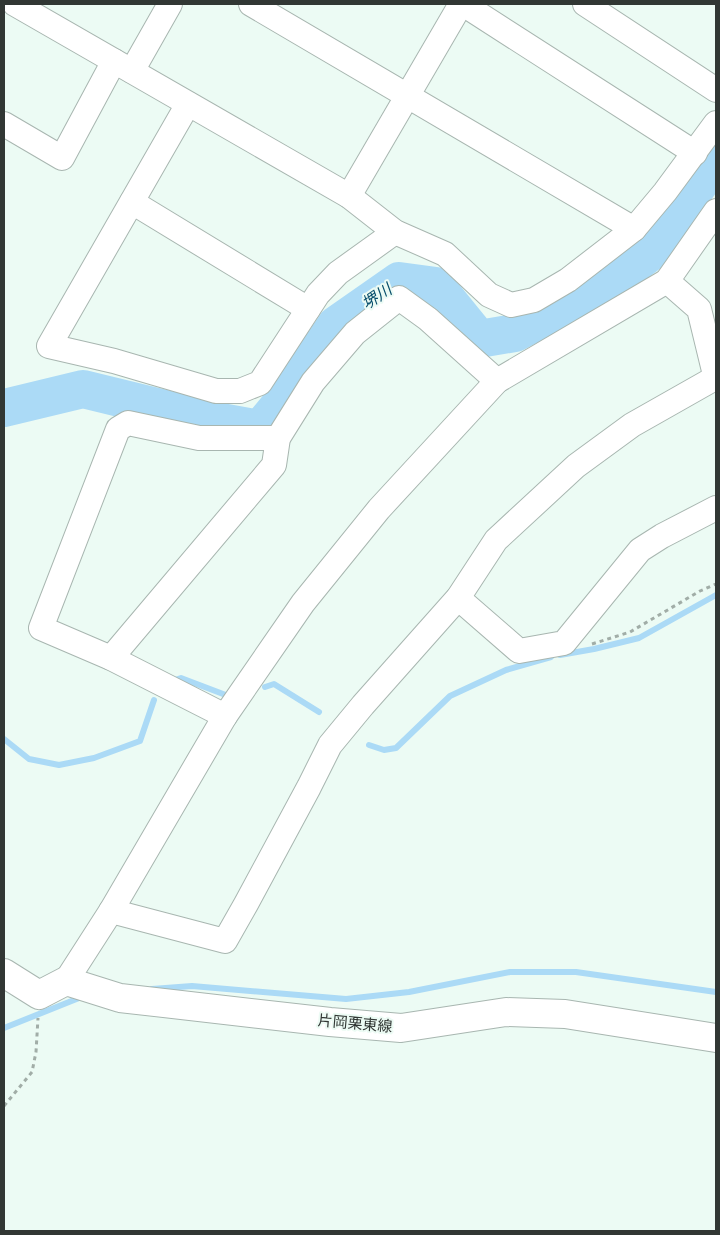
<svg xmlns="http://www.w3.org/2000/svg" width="720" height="1235" font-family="'Alegreya Sans','Noto Sans JP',sans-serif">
<rect width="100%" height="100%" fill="#ecfbf4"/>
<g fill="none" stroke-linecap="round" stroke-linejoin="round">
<g stroke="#abdaf6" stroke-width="6">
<path d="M560,655L594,649L639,638L716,595"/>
<path d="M172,681L181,678L231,697"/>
<path d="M265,687L274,684L319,712"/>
<path d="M4,739L29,759L59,765L94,758L140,741L154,700"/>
<path d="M369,745L384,750L396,748L450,696L506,670L551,657"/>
<path d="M152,989L192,986L346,999L409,992L510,972H576L716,992"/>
<path d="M4,1028L84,996"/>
</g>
<path stroke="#abdaf6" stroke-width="38" d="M4,408L83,389L210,420L260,429L288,395L336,325L399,281L436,286L479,339L515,333L610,283L652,251L716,160"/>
<defs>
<g id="street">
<path d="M15,4L349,196L395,232L445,254L489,295L511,305L534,300L568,280L634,229L665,192L716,123"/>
<path d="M251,4L634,229"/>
<path d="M463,4L695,153"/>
<path d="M585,4L716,90"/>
<path d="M132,71L170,4"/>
<path d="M188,104L49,346L114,361L216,391H240L260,383L318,294L338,273L395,232"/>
<path d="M4,124L62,158L114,61"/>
<path d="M349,196L461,4"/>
<path d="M132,202L308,309"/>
<path d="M667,281L699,309L716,379"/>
<path d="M458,598L519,651L564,643L640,550L662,536L716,508"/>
<path d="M111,658L274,465L278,438L313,382L355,333L399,298L428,319L497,381"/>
<path d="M225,716L111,658L41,628L118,429L128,423L199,438H278"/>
<path d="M111,911L225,941L246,904L309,787L330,745L363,705L458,598L496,540L576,466L632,425L715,378"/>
<path d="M66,981L111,911L225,716L303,603L379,509L497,381L667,281L716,211"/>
</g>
<path id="secondary" d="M4,973L39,995L66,981L120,998L330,1022L401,1028L506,1012L565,1014L716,1038"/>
</defs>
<use href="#street" stroke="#a8b6b0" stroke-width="26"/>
<use href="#secondary" stroke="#a8b6b0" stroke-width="30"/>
<g stroke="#a1ada7" stroke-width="3" stroke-dasharray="4 4" stroke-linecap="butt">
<path d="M592,644L630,632L700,591L716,584"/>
<path d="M4,1106L32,1072L36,1052L38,1018"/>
</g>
<use href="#street" stroke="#fff" stroke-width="24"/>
<use href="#secondary" stroke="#fff" stroke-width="28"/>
</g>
<g text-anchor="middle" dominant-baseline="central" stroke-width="4" stroke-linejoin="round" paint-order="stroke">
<g font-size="15" fill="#313734" stroke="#ecfbf4">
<text transform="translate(355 1024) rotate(5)">片岡栗東線</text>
</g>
<g font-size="16" font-style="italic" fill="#074e6b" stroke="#ecfbf4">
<text transform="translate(377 297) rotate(-34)">堺川</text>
</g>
</g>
<rect width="720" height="1235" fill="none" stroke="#313734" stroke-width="10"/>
</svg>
